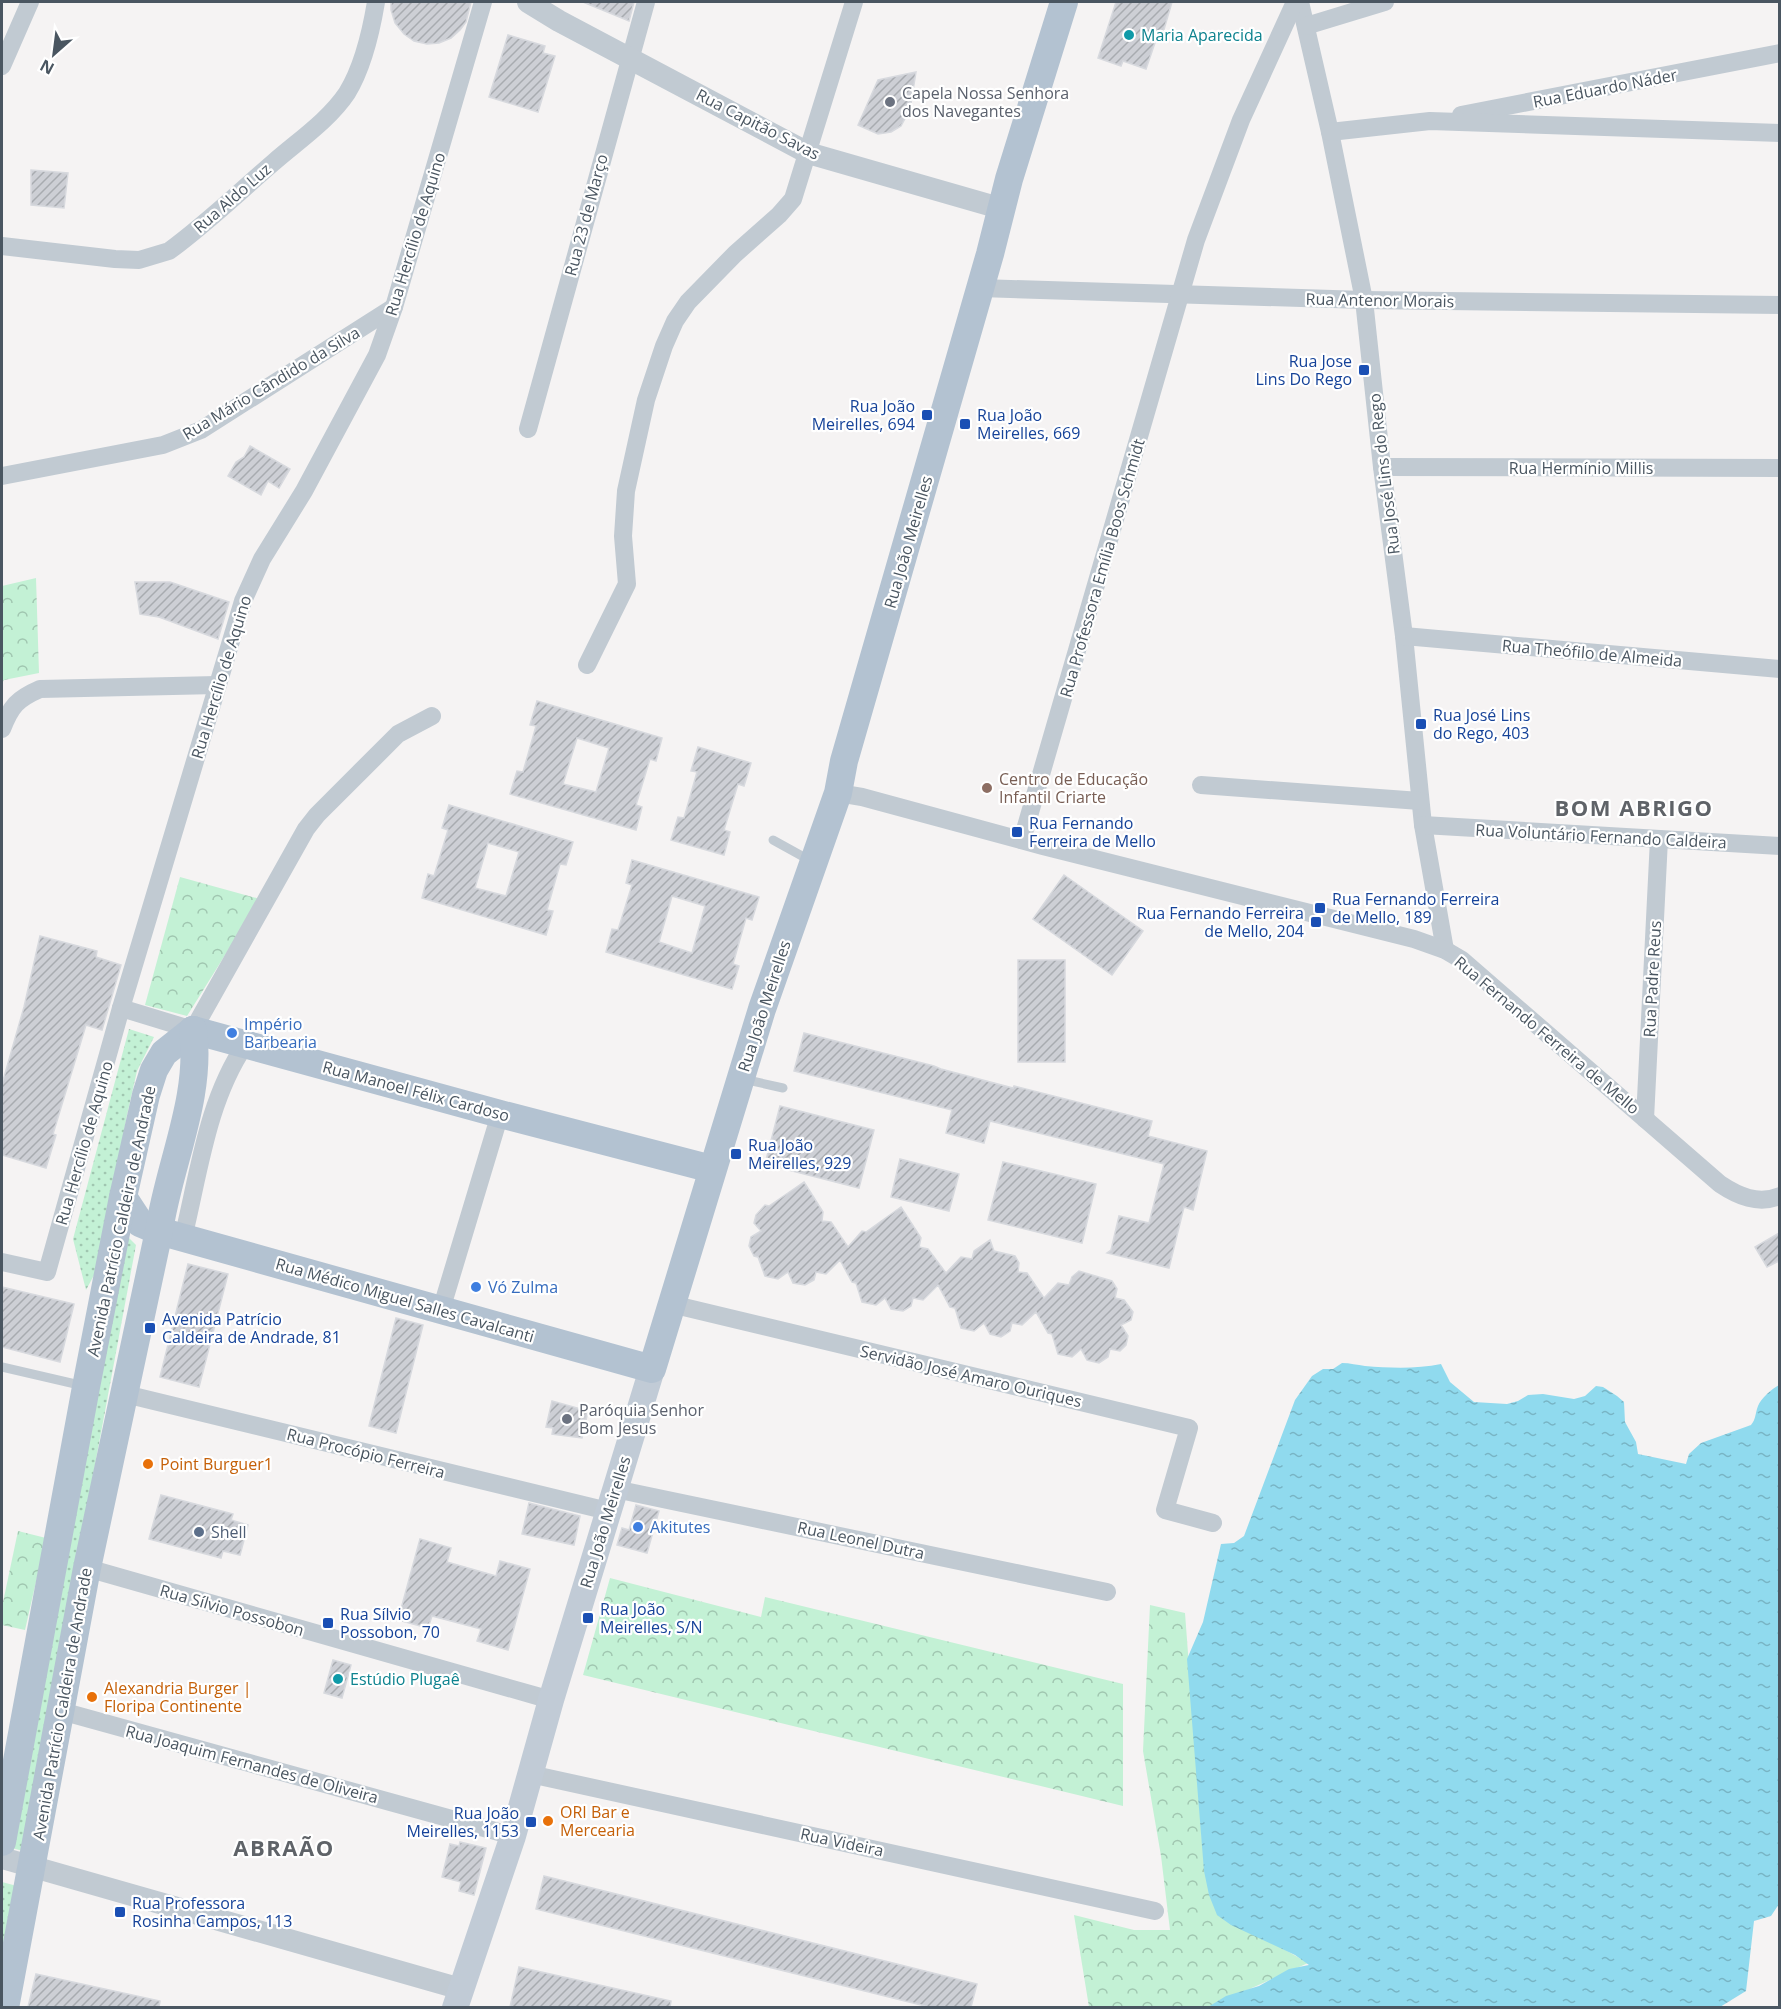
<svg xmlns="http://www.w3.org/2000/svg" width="1781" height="2009" font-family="'Open Sans',sans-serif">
<defs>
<pattern id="grass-dots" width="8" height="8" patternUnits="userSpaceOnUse" patternTransform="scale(1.5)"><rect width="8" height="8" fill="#c3f1d5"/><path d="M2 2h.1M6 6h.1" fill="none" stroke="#a0c6b0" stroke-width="1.8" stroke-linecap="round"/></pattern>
<pattern id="forest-crowns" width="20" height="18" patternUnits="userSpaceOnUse" patternTransform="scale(1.5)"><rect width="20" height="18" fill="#c3f1d5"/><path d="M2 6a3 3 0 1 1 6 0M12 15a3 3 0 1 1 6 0" fill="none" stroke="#a0c6b0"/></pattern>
<pattern id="water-ripples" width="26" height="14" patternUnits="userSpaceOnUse" patternTransform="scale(1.5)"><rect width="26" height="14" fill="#90daee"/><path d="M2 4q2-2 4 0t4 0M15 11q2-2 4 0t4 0" fill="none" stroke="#78b4c4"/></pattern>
<pattern id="building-hatch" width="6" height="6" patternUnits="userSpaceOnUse" patternTransform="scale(1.5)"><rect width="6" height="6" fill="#cdcfd5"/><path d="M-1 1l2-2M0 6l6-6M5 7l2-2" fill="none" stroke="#a8abb0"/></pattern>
</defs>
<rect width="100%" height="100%" fill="#f5f3f3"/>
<g fill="url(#grass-dots)">
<path d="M129,1029L154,1037L137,1071L127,1115L99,1266L86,1290L73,1239Z"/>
<path d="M123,1232L136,1245L23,1851L8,1847Z"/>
<path d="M2,1882L17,1886L2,1964Z"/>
</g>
<g fill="url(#forest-crowns)">
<path d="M36,578L39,673L4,680L2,683V586Z"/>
<path d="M180,877L260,899L187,1016L145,1005Z"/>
<path d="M18,1531L46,1538L25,1630L2,1625V1607Z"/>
<path d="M610,1578L761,1617L765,1597L1123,1684V1806L583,1675Z"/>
<path d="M1150,1605L1185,1613L1202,1840L1266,1939L1308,1963L1209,2007H1089L1074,1915L1134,1930H1170L1161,1856L1143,1751Z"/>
</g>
<path fill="url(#water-ripples)" d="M1342,1363C1350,1363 1357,1365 1365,1366C1390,1368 1417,1369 1441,1364L1450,1382L1474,1402L1507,1404L1518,1401L1528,1395L1543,1394L1574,1399L1585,1396L1596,1386L1603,1387L1617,1396L1624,1402L1625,1422L1636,1442L1638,1454L1686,1464L1689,1454L1701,1443L1751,1425C1756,1419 1755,1414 1758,1406C1761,1398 1772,1389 1779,1385V1904L1771,1916L1754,1921L1746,1991L1720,2007H1208L1226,1996L1259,1986L1289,1969L1309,1965L1295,1955L1231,1925L1217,1915L1209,1895L1204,1871L1187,1659L1203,1622L1221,1544L1234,1543L1244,1536L1295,1400L1312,1376L1323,1369H1333Z"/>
<g fill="url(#building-hatch)" stroke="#d7d9de" stroke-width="1.5" fill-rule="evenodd">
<path d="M391,2H471L466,22L460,30L451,38L439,43L427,44L414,41L404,34L395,23L391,10Z"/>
<path d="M583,2H634L629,21Z"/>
<path d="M1116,2H1172L1163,33L1159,31L1146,69L1123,61L1121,66L1098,58Z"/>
<path d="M508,35L545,46L543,53L555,56L538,112L489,97Z"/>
<path d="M916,72L910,109L901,126L891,132L878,134L858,125L878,80Z"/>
<path d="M31,170L68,173L64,208L31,205Z"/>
<path d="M250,446L290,469L279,488L268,481L261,495L228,476L236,462L244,457Z"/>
<path d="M135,582H170L229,602L218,639L159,617L140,614Z"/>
<path d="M537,701L662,738L656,761L650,759L636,805L642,807L636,830L510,794L517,771L523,772L536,726L530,725ZM577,738L609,748L596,792L563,784Z"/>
<path d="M698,747L751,763L744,786L738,784L724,830L730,832L724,855L671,840L678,817L684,818L697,772L691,771Z"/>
<path d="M449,805L573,842L566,865L560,864L547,910L553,911L546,935L422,898L428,874L434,876L448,830L442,828ZM488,843L519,852L506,896L475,888Z"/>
<path d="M632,860L759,897L752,920L746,918L733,964L739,966L732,989L606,952L612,929L618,930L632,885L626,883ZM672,896L705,906L692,953L659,942Z"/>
<path d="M1064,875L1143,931L1112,975L1033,919Z"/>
<path d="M40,936L97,951L96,957L121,965L102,1030L86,1025L53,1134L56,1135L46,1168L2,1155V1084L24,1007Z"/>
<rect x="1018" y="960" width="47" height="102"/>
<path d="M804,1033L934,1066L941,1069L1013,1088L1014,1086L1152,1121L1148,1136L1207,1151L1193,1210L1184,1207L1169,1268L1107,1253L1111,1250L1119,1216L1149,1223L1164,1164L990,1121L984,1143L946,1133L952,1110L794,1071Z"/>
<path d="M780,1106L874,1130L859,1188L765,1164Z"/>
<path d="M900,1159L959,1174L949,1211L891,1197Z"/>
<path d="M1003,1162L1096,1184L1082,1243L988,1220Z"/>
<path d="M804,1182L823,1212L822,1221L831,1222L848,1247L862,1231L866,1232L901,1207L921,1238L919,1247L928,1249L946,1273L961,1257L972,1259L974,1251L990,1240L994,1251L1015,1256L1019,1263L1018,1272L1027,1273L1044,1298L1058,1283L1069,1285L1072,1277L1079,1271L1112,1281L1117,1289L1115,1298L1124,1300L1133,1312L1131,1320L1121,1325L1128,1336L1126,1345L1120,1351L1110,1349L1108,1357L1099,1363L1087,1360L1081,1349L1072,1357L1058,1354L1052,1334L1048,1333L1036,1312L1022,1325L1012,1323L1010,1331L1001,1337L990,1334L984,1323L974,1331L961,1328L955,1308L950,1307L938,1285L923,1300L913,1298L911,1306L903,1311L891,1309L885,1298L876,1305L862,1302L856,1283L852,1282L840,1260L826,1274L816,1272L814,1280L805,1285L793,1283L788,1272L778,1279L765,1276L758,1257L754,1256L749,1246L751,1237L761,1231L754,1223L756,1215L765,1205L769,1206Z"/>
<path d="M1779,1233V1261L1767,1267L1755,1247Z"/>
<path d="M188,1264L228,1274L199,1387L160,1377Z"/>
<path d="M2,1287L74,1304L60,1362L2,1347Z"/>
<path d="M396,1318L423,1325L396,1433L369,1426Z"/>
<path d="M552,1401L588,1411L582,1438L552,1434L553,1428L546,1427Z"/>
<path d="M161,1495L233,1514L231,1520L248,1525L240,1555L223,1551L221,1558L149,1539Z"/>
<path d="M529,1503L580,1516L574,1545L522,1534Z"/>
<path d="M636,1505L659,1511L647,1553L617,1545L622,1528L629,1530Z"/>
<path d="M420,1539L451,1548L447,1562L496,1576L500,1561L530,1569L508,1650L477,1641L481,1629L432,1616L428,1628L398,1620Z"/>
<path d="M333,1660L351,1665L342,1698L324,1693Z"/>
<path d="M460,1842L486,1848L474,1895L459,1891L461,1882L442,1877L450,1844L459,1846Z"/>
<path d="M544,1876L977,1984L971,2007H929L536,1909Z"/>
<path d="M519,1967L671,2001L670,2007H510Z"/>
<path d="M36,1974L160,2001L159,2007H28Z"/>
</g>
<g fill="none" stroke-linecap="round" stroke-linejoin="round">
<g stroke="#c1cad2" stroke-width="9">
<path d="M773,840L811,861"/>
<path d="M743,1079L783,1088"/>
<path d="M2,1367L84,1386"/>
</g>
<g stroke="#c1cad2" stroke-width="18">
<path d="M1300,2L1330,132L1364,300L1382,467L1404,636L1423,825L1445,950"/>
<path d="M1306,26L1385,2"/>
<path d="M2,66L30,2"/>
<path d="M1461,115L1780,53"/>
<path d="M1330,132L1430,121L1780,133"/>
<path d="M2,246L115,259L139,260L169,251C206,224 239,192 274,162C298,141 329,120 347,93C363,67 371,32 376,2"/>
<path d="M980,288L1364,300L1780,305"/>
<path d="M528,429L646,2"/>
<path d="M1382,467L1780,468"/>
<path d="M2,476L163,445L201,430L394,307"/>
<path d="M1404,636L1780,669"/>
<path d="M587,665L627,584L623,536L626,491L646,400L664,346L675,321L688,302L735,254L779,215L793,199L854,2"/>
<path d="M2,729C11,706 17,699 40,689L217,685"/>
<path d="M1201,785L1420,801"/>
<path d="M838,793L862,797L1043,846L1414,939L1445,950L1462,960L1720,1184C1738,1196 1758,1205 1780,1196"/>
<path d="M1423,825L1780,846"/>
<path d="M1022,840L1196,240L1241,120L1295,2"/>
<path d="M121,1008L193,1030L306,829L317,815L398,734L432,716"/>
<path d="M1645,1119L1659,839"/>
<path d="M183,1238C199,1173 207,1101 245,1045"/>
<path d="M2,1262L47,1272L121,1008L243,601L262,559L304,491L377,355L394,307L483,2"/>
<path d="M671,1304L1189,1428L1165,1510L1213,1523"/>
<path d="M441,1310L500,1114"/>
<path d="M125,1394L608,1511"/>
<path d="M615,1489L1107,1592"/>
<path d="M87,1568L551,1700"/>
<path d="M61,1711L513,1836"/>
<path d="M530,1774L1155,1911"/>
</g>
<g stroke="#c1cad2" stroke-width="22">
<path d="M528,2L559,21L808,153L1003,209"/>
<path d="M2,1858L461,1989"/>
</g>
<path stroke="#c1cbd6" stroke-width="26" d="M455,2008L513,1836L551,1700L652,1369"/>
<g stroke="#b3c2d1" stroke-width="28">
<path d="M193,1030L500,1114L712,1169"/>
<path d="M123,1197L140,1223L159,1231L652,1369L762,1009L838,793L844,761L990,254L1009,179L1064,2"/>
<path d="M2,1842L86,1387L123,1197L146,1095L154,1070L164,1053L193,1030"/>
<path d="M5,2008L87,1568L159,1231C169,1164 202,1098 193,1030"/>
</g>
</g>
<g fill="#0f9aa8" stroke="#fff" stroke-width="2">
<circle cx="1129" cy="35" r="6"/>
<circle cx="338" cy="1679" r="6"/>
</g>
<g fill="#6b7280" stroke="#fff" stroke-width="2">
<circle cx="890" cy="102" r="6"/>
<circle cx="567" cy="1419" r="6"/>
</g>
<g fill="#1a4fb4" stroke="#fff" stroke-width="2">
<rect x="1358" y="364" width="12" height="12" rx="3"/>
<rect x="921" y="409" width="12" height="12" rx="3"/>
<rect x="959" y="418" width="12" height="12" rx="3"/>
<rect x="1415" y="718" width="12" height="12" rx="3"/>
<rect x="1011" y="826" width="12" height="12" rx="3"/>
<rect x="1314" y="902" width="12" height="12" rx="3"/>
<rect x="1310" y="916" width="12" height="12" rx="3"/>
<rect x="730" y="1148" width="12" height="12" rx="3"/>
<rect x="144" y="1322" width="12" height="12" rx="3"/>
<rect x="582" y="1612" width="12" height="12" rx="3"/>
<rect x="322" y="1617" width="12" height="12" rx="3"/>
<rect x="525" y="1816" width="12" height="12" rx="3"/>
<rect x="114" y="1906" width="12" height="12" rx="3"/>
</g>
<circle fill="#8d6e63" stroke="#fff" stroke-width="2" cx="987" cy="788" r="6"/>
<g fill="#3f7fe0" stroke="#fff" stroke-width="2">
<circle cx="232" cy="1033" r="6"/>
<circle cx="476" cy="1287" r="6"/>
<circle cx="638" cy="1527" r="6"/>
</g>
<g fill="#e8710a" stroke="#fff" stroke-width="2">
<circle cx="148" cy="1464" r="6"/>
<circle cx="92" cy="1697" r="6"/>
<circle cx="548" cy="1821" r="6"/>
</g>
<circle fill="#5c6f8a" stroke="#fff" stroke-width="2" cx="199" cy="1532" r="6"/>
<g text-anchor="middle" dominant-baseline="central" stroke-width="4.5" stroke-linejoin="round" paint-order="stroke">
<g font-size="16" fill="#0d838f" stroke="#fff" text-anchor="start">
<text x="1141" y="35">Maria Aparecida</text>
<text x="350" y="1679">Estúdio Plugaê</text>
</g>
<g font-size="16" fill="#4a5661" stroke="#fff">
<text transform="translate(1605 88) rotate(-11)">Rua Eduardo Náder</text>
<text transform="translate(758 124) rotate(27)">Rua Capitão Savas</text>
<text transform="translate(232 198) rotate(-41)">Rua Aldo Luz</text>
<text transform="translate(586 215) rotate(-75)">Rua 23 de Março</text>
<text transform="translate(415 234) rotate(-73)">Rua Hercílio de Aquino</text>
<text transform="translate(1380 300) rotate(1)">Rua Antenor Morais</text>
<text transform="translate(271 383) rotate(-31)">Rua Mário Cândido da Silva</text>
<text x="1581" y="468">Rua Hermínio Millis</text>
<text transform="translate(1384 474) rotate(-97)">Rua José Lins do Rego</text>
<text transform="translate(908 542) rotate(-74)">Rua João Meirelles</text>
<text transform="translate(1102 568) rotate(-74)">Rua Professora Emília Boos Schmidt</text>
<text transform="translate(1592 653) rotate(5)">Rua Theófilo de Almeida</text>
<text transform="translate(221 677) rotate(-73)">Rua Hercílio de Aquino</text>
<text transform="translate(1601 836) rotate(3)">Rua Voluntário Fernando Caldeira</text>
<text transform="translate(1652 979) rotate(-87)">Rua Padre Reus</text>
<text transform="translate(764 1006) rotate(-72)">Rua João Meirelles</text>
<text transform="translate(1547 1035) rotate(40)">Rua Fernando Ferreira de Mello</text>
<text transform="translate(416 1091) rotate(15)">Rua Manoel Félix Cardoso</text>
<text transform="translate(84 1143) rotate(-74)">Rua Hercílio de Aquino</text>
<text transform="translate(121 1221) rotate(-78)">Avenida Patrício Caldeira de Andrade</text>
<text transform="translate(405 1300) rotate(16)">Rua Médico Miguel Salles Cavalcanti</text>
<text transform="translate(971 1376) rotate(13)">Servidão José Amaro Ouriques</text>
<text transform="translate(366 1453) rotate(14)">Rua Procópio Ferreira</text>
<text transform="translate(605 1522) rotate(-73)">Rua João Meirelles</text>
<text transform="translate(861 1540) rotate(12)">Rua Leonel Dutra</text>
<text transform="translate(232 1610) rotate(16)">Rua Sílvio Possobon</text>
<text transform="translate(62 1704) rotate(-80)">Avenida Patrício Caldeira de Andrade</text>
<text transform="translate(252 1764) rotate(15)">Rua Joaquim Fernandes de Oliveira</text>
<text transform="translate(842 1842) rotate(12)">Rua Videira</text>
</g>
<g font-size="16" fill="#5b616d" stroke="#fff" text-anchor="start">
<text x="902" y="93">Capela Nossa Senhora<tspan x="902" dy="18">dos Navegantes</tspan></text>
<text x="579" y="1410">Paróquia Senhor<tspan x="579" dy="18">Bom Jesus</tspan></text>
</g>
<g font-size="16" fill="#164399" stroke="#fff" text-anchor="start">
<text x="1352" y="361" text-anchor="end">Rua Jose<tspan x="1352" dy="18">Lins Do Rego</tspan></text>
<text x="915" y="406" text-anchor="end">Rua João<tspan x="915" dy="18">Meirelles, 694</tspan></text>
<text x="977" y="415">Rua João<tspan x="977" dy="18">Meirelles, 669</tspan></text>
<text x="1433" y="715">Rua José Lins<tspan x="1433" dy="18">do Rego, 403</tspan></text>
<text x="1029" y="823">Rua Fernando<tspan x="1029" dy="18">Ferreira de Mello</tspan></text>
<text x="1332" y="899">Rua Fernando Ferreira<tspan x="1332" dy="18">de Mello, 189</tspan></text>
<text x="1304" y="913" text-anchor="end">Rua Fernando Ferreira<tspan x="1304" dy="18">de Mello, 204</tspan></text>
<text x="748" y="1145">Rua João<tspan x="748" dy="18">Meirelles, 929</tspan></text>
<text x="162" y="1319">Avenida Patrício<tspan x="162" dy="18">Caldeira de Andrade, 81</tspan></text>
<text x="600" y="1609">Rua João<tspan x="600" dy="18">Meirelles, S/N</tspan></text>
<text x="340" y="1614">Rua Sílvio<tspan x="340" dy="18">Possobon, 70</tspan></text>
<text x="519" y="1813" text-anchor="end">Rua João<tspan x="519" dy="18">Meirelles, 1153</tspan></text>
<text x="132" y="1903">Rua Professora<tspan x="132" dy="18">Rosinha Campos, 113</tspan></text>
</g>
<g font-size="16" fill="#785e54" stroke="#fff" text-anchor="start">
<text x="999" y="779">Centro de Educação<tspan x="999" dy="18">Infantil Criarte</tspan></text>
</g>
<g font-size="16" fill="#366cbe" stroke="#fff" text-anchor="start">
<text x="244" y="1024">Império<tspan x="244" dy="18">Barbearia</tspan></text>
<text x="488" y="1287">Vó Zulma</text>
<text x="650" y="1527">Akitutes</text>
</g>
<g font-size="16" fill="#c56008" stroke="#fff" text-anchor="start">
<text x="160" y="1464">Point Burguer1</text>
<text x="104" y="1688">Alexandria Burger |<tspan x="104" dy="18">Floripa Continente</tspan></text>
<text x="560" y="1812">ORI Bar e<tspan x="560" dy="18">Mercearia</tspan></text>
</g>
<g font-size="16" fill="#4e5e75" stroke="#fff" text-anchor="start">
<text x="211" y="1532">Shell</text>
</g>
<g font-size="22" font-weight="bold" letter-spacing="1.5" fill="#5f6368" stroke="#fff">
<text x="1634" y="807">BOM ABRIGO</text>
<text x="284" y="1847">ABRAÃO</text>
</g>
</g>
<rect width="1781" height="2009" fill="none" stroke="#4a5661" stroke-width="6"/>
<g transform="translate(54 54) rotate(208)" stroke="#ffffff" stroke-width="4.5" paint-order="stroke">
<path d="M0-4.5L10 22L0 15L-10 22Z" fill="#4a5661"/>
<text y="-9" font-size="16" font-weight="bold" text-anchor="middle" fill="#4a5661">N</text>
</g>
</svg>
